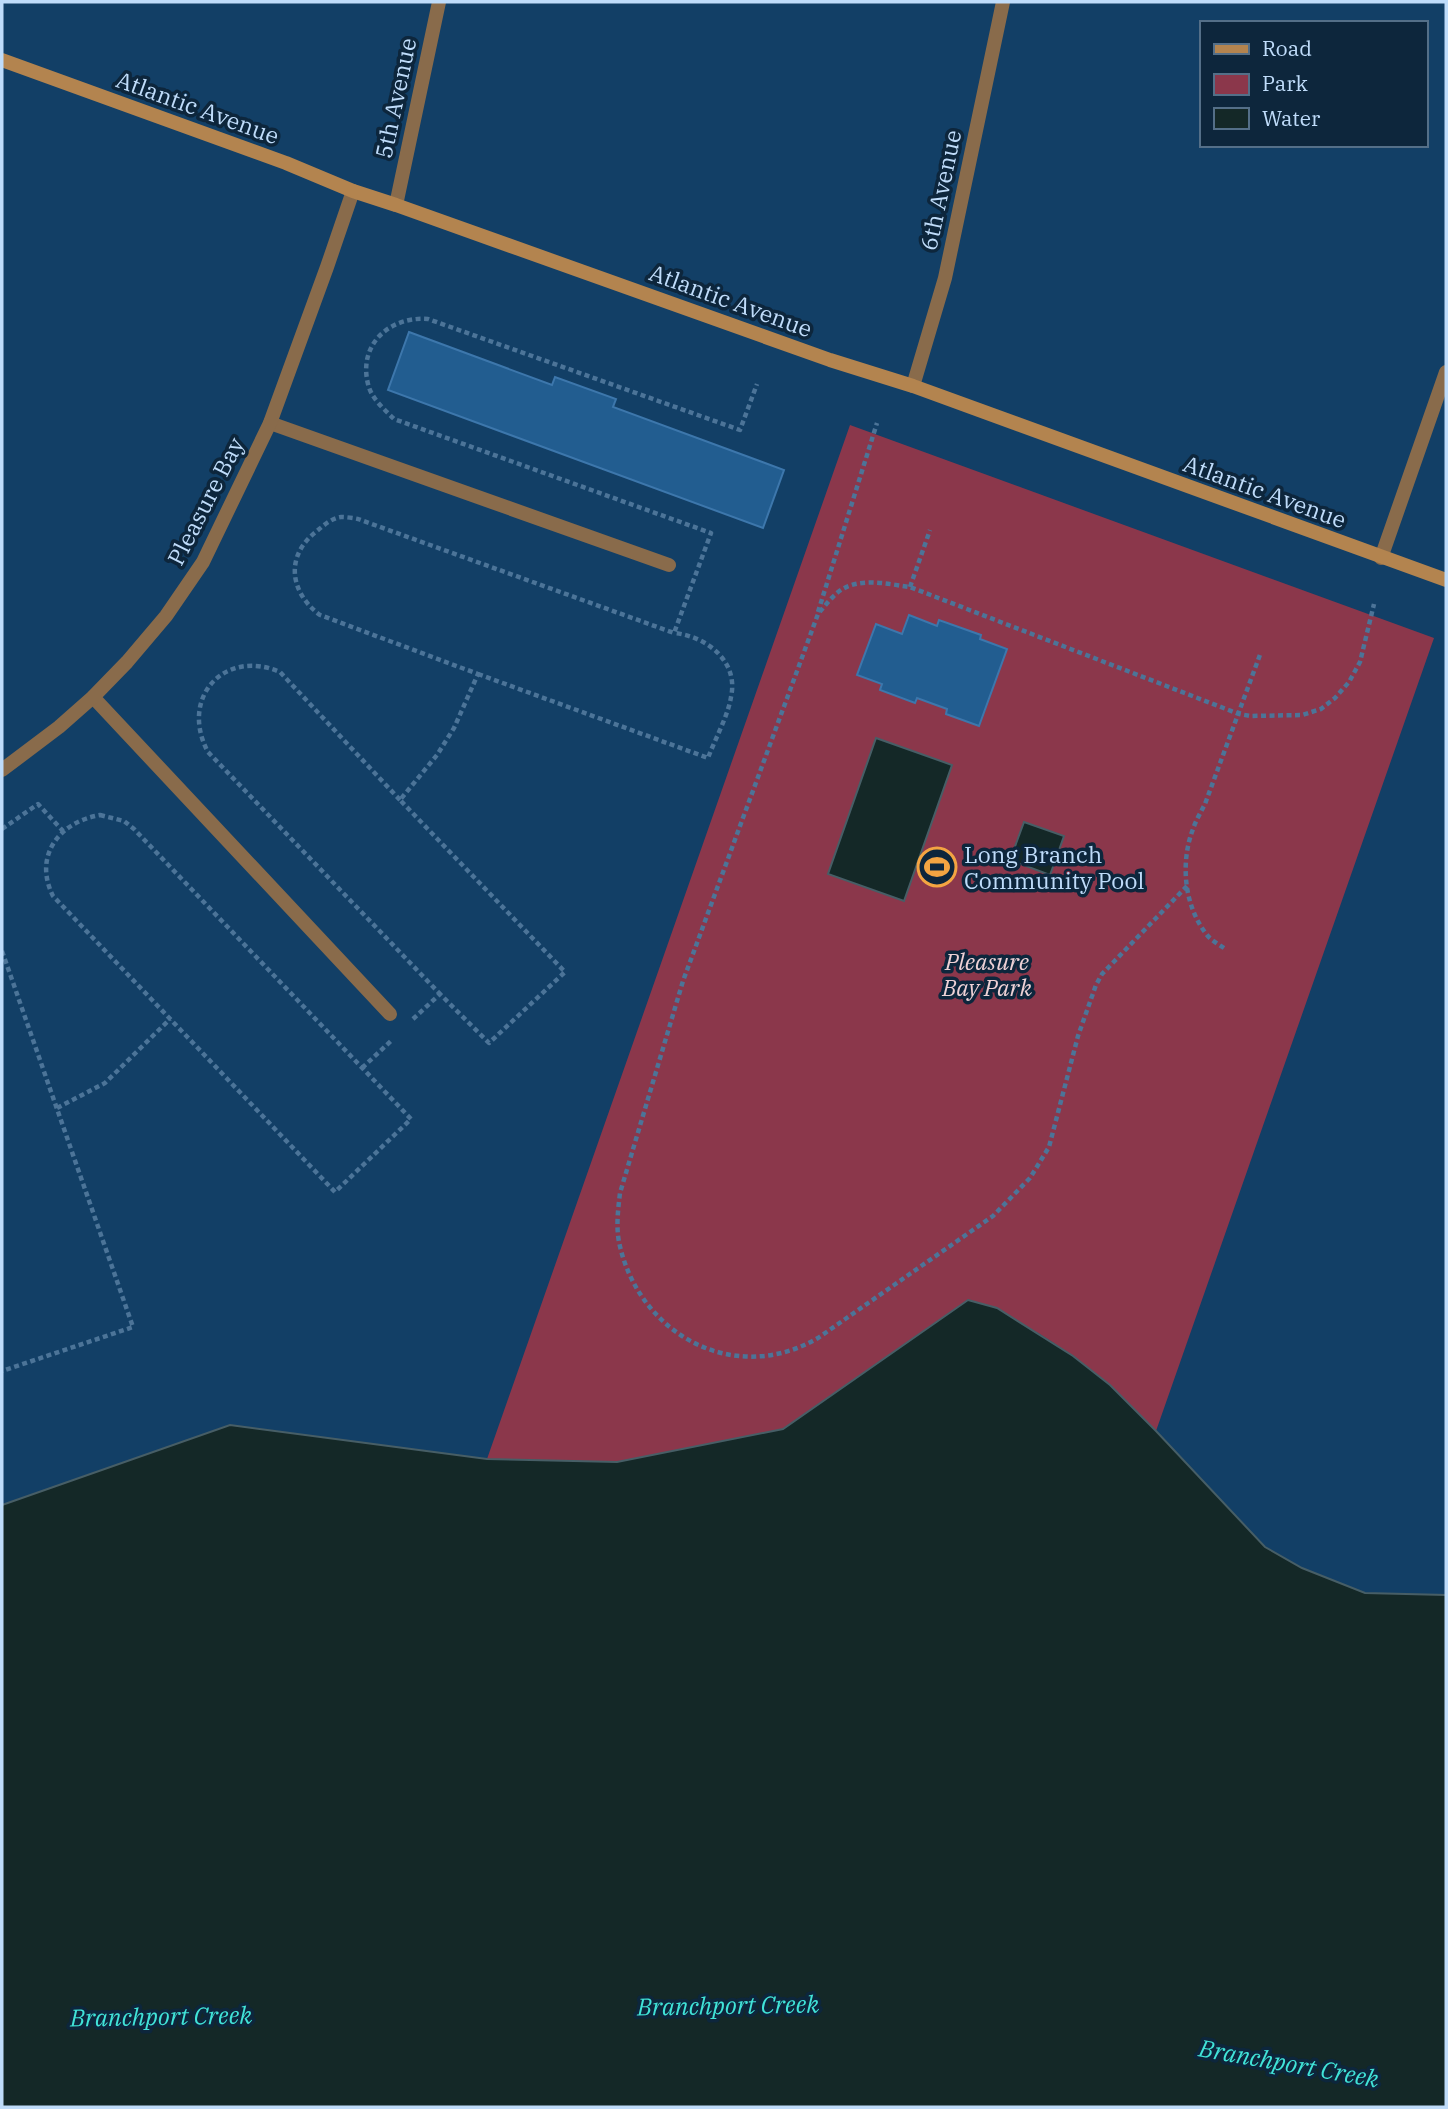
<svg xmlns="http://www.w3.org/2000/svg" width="1448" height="2109" font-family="'IBM Plex Serif',serif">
<rect width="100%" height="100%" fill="#123f66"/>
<path fill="#8b374b" d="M850,425L1434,638L1156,1431C1119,1394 1083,1360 1038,1333C1016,1321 991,1311 969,1300L783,1429L617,1462L487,1459Z"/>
<g fill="#142827" stroke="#475e66" stroke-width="2">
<path d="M876,738L952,765L904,901L828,874Z"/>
<path d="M1024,822L1064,836L1050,875L1010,860Z"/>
<path d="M968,1300L997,1308L1073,1356L1110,1385L1156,1431L1265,1547L1302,1568L1365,1593L1446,1595V2107H2V1505L230,1425L487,1459L617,1462L783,1429Z"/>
</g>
<g fill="#225d90" stroke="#3d77ac" stroke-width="2">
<path d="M409,332L552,385L555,377L616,399L613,407L784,470L763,528L388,390Z"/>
<path d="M909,615L937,626L939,620L981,635L980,639L1007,649L979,726L946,714L947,709L917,698L915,703L880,690L882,684L857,675L876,624L902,634Z"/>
</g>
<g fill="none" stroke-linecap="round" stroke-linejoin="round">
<g stroke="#4c7498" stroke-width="4.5" stroke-dasharray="5 3.5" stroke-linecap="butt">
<path d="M910,587L930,530"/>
<path d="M818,612L877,423"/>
<path d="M478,674L708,758C715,739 728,716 731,697C739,661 706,636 674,633"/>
<path d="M400,800L280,672C224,648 179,698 208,752L440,994"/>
<path d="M100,815L124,821L134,829L411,1119L335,1192L53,896C33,856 59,822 100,815Z"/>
<path d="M2,829L38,804L63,831"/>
<path d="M1187,886L1102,974L1096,985L1078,1036L1049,1147L1030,1178L993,1216L818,1338C734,1387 638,1334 619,1242C616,1226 618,1210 620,1193L683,981L818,614C824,607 830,599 837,593C857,576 887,584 910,587L1239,714L1251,716L1302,715L1321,709L1335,698L1349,682L1360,662L1374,604"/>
<path d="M1224,948C1218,944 1211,940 1207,935C1184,906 1180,863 1193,829C1196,820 1201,812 1205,804L1261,652"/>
<path d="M2,951L133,1327L2,1371"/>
<path d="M413,1019L440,994L489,1043L565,972L400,800L437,755L454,728L478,674L320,615C289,592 285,555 317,531C324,525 332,518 341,517C346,517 353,518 358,519L674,633L711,533L394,419C384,409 371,398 368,384C358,344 390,316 428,319L740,430L757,384"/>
<path d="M362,1068L392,1040"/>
<path d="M57,1108L105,1083L170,1019"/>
</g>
<g stroke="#896b4b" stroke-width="14">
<path d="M270,423L669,565"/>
<path d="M1381,558L1446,372"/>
<path d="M93,697L390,1014"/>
</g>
<g stroke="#896b4b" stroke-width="14">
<path d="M396,205L439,2"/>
<path d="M913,386L945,278L1003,2"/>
<path d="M2,770L59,727L93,697L127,662L166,616L203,562L270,423L327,267L353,191"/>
</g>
<path stroke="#b3844f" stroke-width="14" d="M2,60L286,163L353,191L396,205L830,360L913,386L1446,580"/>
</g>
<defs>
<symbol id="stadium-ring" viewBox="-11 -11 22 22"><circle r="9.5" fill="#0d263c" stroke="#f3a442" stroke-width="1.5"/><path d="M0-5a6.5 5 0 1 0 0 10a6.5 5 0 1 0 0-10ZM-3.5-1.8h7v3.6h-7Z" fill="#f3a442"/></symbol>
</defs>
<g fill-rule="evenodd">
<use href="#stadium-ring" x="915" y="845" width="44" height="44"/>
</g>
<g text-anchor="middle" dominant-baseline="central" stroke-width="7" stroke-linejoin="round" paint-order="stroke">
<g font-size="23" fill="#bfdcfa" stroke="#0d263c">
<text transform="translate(395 98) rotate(-78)">5th Avenue</text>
<text transform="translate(198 107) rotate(20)">Atlantic Avenue</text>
<text transform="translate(940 190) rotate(-78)">6th Avenue</text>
<text transform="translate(731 300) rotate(20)">Atlantic Avenue</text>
<text transform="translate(1265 491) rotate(20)">Atlantic Avenue</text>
<text transform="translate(205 501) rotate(-63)">Pleasure Bay</text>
</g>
<g font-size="23" fill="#bfdcfa" stroke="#0d263c" text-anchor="start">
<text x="964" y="854">Long Branch<tspan x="964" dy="26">Community Pool</tspan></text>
</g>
<g font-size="23" font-style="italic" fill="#efd2d6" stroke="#0d263c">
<text x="987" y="961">Pleasure<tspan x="987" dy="26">Bay Park</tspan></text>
</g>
<g font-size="24" font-style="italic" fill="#41e3d8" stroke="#0d263c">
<text transform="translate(728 2005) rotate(-1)">Branchport Creek</text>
<text transform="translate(161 2016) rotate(-1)">Branchport Creek</text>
<text transform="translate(1289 2063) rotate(10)">Branchport Creek</text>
</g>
</g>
<rect width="1448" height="2109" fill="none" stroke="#bfdcfa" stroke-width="7"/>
<rect x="1200" y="21" width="228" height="126" fill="#0d263c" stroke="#546f88" stroke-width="2"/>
<rect x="1214" y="44" width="35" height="10" fill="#b3844f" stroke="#546f88" stroke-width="2"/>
<text x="1262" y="56" font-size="21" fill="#bfdcfa">Road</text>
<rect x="1214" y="74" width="35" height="21" fill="#8b374b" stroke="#546f88" stroke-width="2"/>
<text x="1262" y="91" font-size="21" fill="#bfdcfa">Park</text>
<rect x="1214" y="108" width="35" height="21" fill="#142827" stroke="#546f88" stroke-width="2"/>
<text x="1262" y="126" font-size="21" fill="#bfdcfa">Water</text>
</svg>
